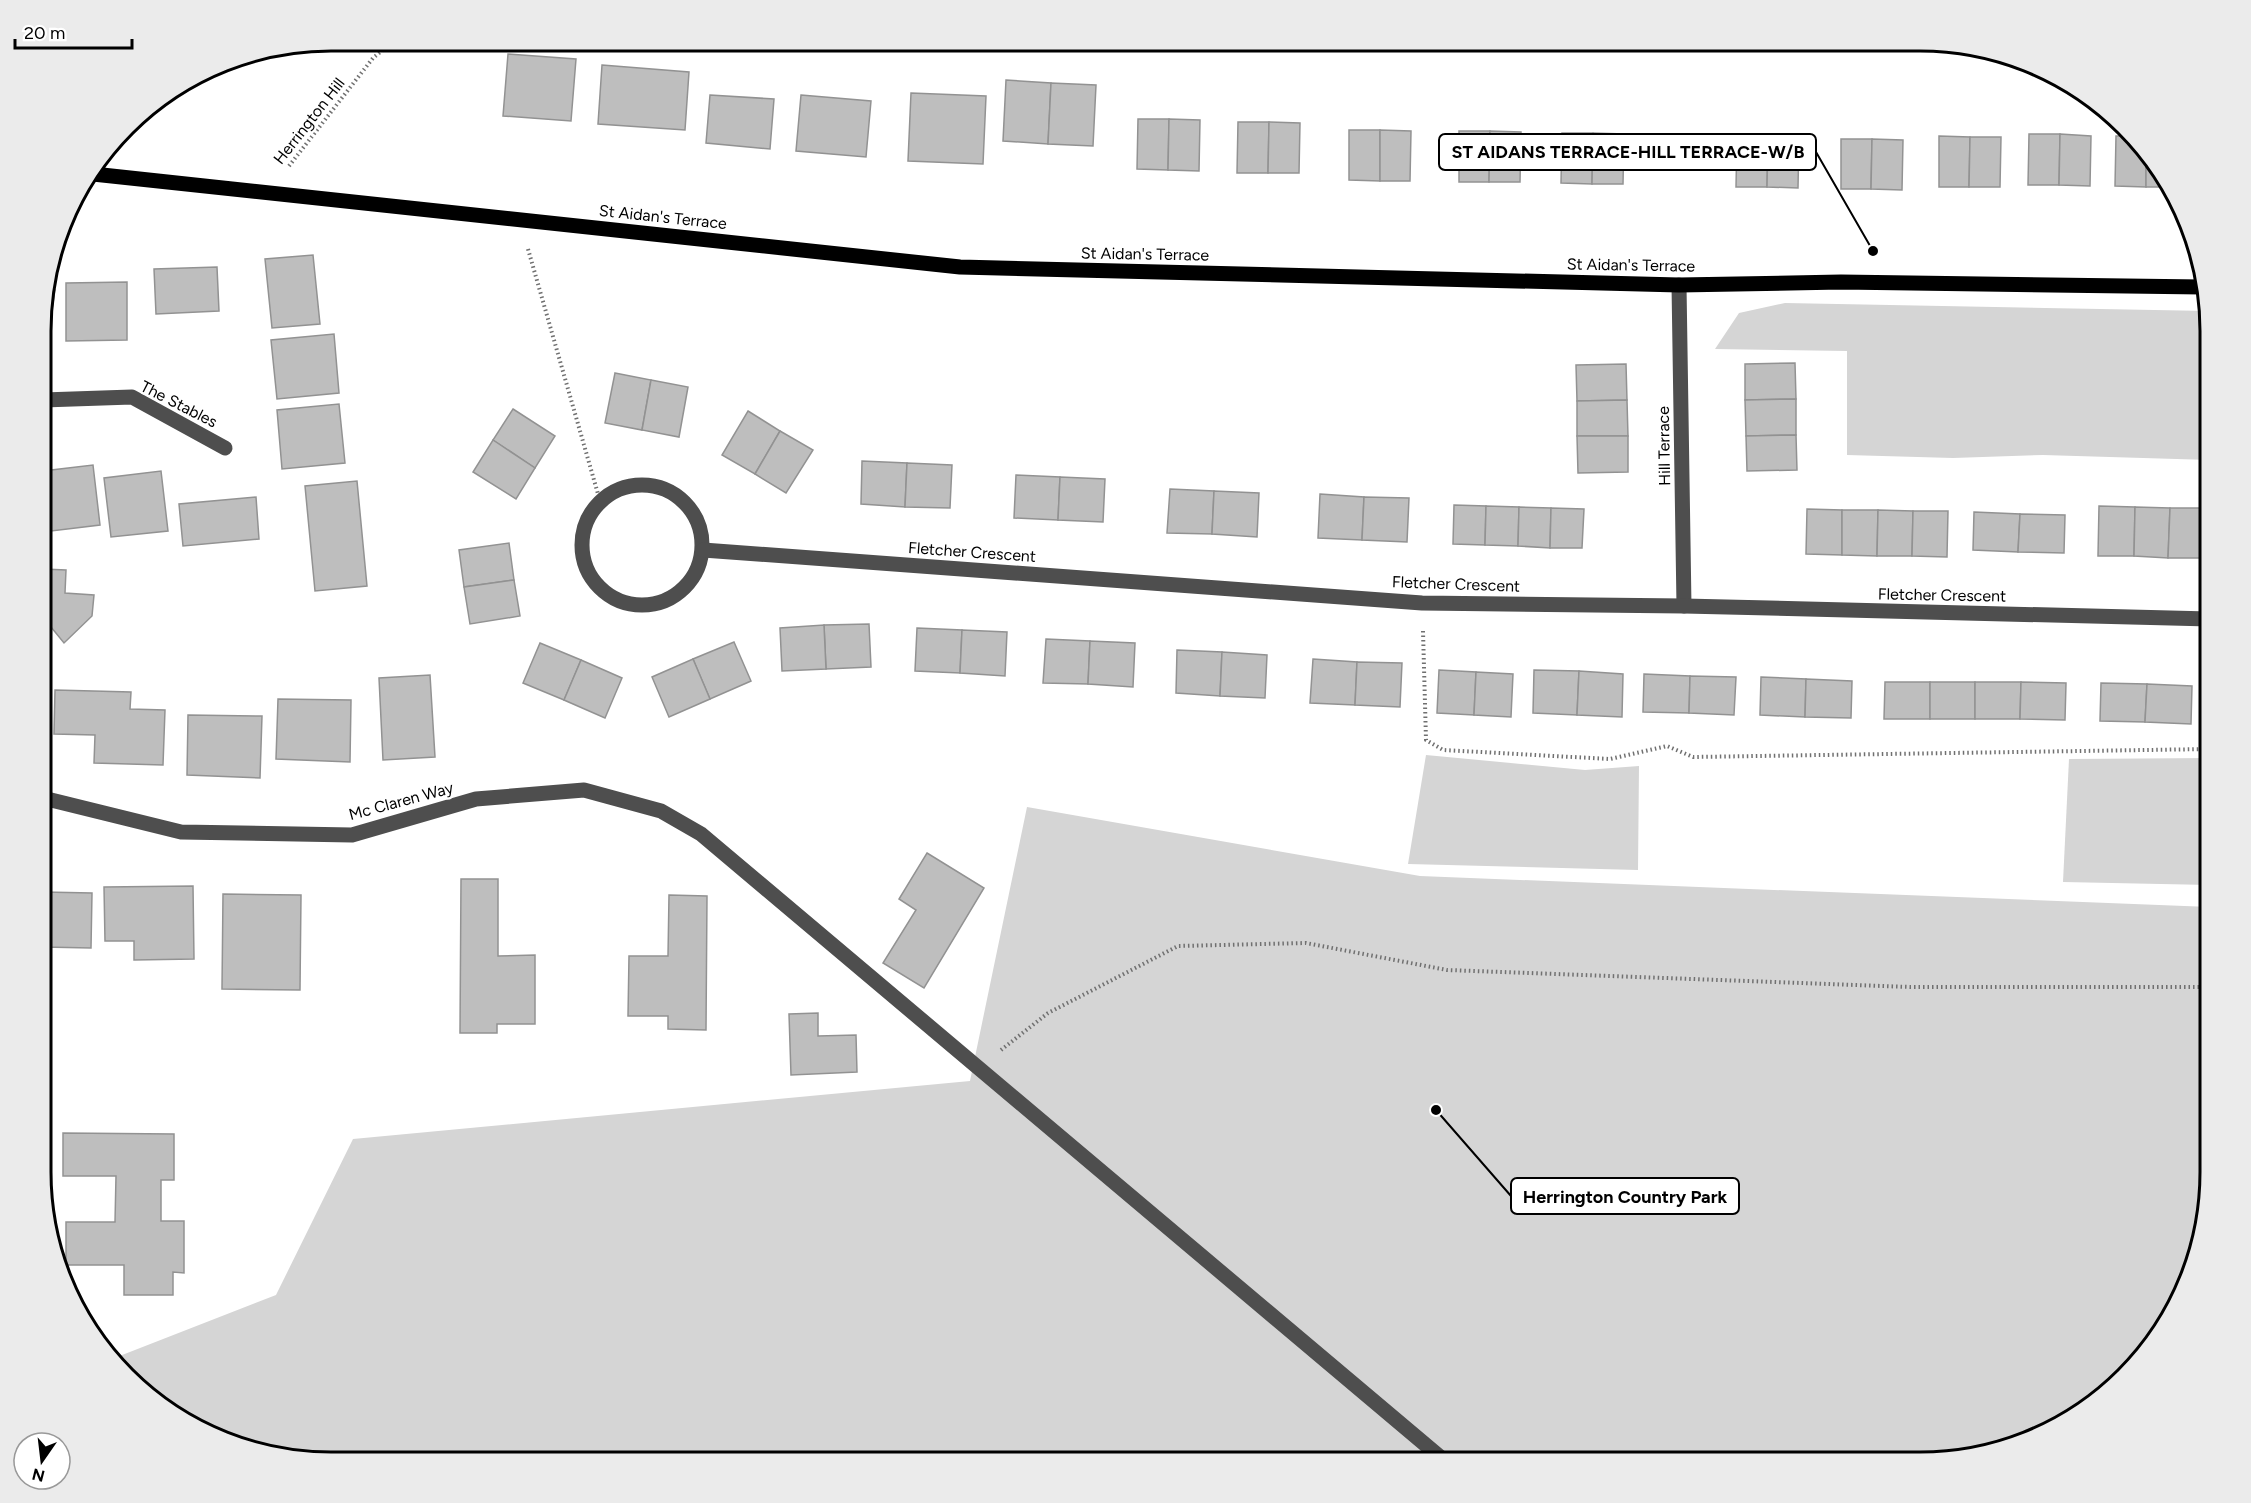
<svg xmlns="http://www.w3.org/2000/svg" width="2251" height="1503" font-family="Figtree,sans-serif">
<rect width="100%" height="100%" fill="#fff"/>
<g fill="#d5d5d5">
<path d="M1785,303L2209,311L2210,460L2043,455L1953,458L1847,455V351L1715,349L1739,313Z"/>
<path d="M1426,755L1585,770L1639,766L1638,870L1408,864Z"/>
<path d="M2210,758V885L2063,882L2069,759Z"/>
<path d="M1027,807L1420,876L2210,907V1190L2195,1265L2161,1334L2065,1424L1938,1462H331L238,1447L169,1413L117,1357L276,1295L353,1139L970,1081Z"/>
</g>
<g fill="#bebebe" stroke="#929292" stroke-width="1.5">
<path d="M508,54L576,59L571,121L503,116Z"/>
<path d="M602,65L689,72L685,130L598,124Z"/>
<path d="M1006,80L1051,83L1048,144L1003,141Z"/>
<path d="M1051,83L1096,85L1093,146L1048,144Z"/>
<path d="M911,93L986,96L983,164L908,161Z"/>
<path d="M710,95L774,99L770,149L706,143Z"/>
<path d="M801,95L871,101L866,157L796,151Z"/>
<path d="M1138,119H1169L1168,170L1137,169Z"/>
<path d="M1169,119L1200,120L1199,171L1168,170Z"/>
<path d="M1238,122H1269L1268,173H1237Z"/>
<path d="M1269,122L1300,123L1299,173H1268Z"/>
<path d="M1349,130H1380V181L1349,180Z"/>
<path d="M1380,130L1411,131L1410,181H1380Z"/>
<path d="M1459,131H1490L1489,182H1459Z"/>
<path d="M1490,131L1521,132L1520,182H1489Z"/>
<path d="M1562,133H1593L1592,184L1561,183Z"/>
<path d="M1593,133L1624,134L1623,184H1592Z"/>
<path d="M2029,134H2060L2059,185H2028Z"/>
<path d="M2060,134L2091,136L2090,186L2059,185Z"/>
<path d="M1737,136L1768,137L1767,187H1736Z"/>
<path d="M1939,136L1970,137L1969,187H1939Z"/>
<path d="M2116,136H2125L2146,159V187L2115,186Z"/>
<path d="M1768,137H1799L1798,188L1767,187Z"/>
<path d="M1970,137H2001L2000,187H1969Z"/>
<path d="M1841,139H1872L1871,189H1841Z"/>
<path d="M1872,139L1903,140L1902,190L1871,189Z"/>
<path d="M2146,159L2172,186V187H2146Z"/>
<path d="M313,255L320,324L272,328L265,259Z"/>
<path d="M217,267L219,311L156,314L154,269Z"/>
<path d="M127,282V340L66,341V283Z"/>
<path d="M44,289L55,290L48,335H43Z"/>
<path d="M334,334L339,393L277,399L271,340Z"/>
<path d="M1795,363L1796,399L1745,400V364Z"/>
<path d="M1626,364L1627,400L1577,401L1576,365Z"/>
<path d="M615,373L651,380L642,430L605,423Z"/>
<path d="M651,380L688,387L679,437L642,430Z"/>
<path d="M1796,399V435L1746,436L1745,400Z"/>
<path d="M1627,400L1628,436H1577V401Z"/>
<path d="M339,404L345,463L282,469L277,410Z"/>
<path d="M513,409L555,436L535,468L493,440Z"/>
<path d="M748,411L780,431L755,474L722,455Z"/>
<path d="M780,431L813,450L786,493L755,474Z"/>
<path d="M1796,435L1797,470L1747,471L1746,436Z"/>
<path d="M1577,436H1628V472L1578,473Z"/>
<path d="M493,440L535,468L516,499L473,472Z"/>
<path d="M862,461L907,463L905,507L861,504Z"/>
<path d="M907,463L952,465L950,508L905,507Z"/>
<path d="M93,465L100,525L43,532V471Z"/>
<path d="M161,471L168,531L111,537L104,478Z"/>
<path d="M1016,475L1060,477L1058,520L1014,518Z"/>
<path d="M1060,477L1105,479L1103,522L1058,520Z"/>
<path d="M357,481L367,586L315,591L305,486Z"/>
<path d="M1170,489L1214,491L1212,534L1167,533Z"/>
<path d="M1214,491L1259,493L1257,537L1212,534Z"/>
<path d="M1320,494L1364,497L1362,540L1318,538Z"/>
<path d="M256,497L259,539L183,546L179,504Z"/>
<path d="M1364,497L1409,498L1407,542L1362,540Z"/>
<path d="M1454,505L1486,506L1485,545L1453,544Z"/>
<path d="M1486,506L1519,507L1518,546L1485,545Z"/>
<path d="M2099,506L2135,507L2134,556H2098Z"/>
<path d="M1519,507L1551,508L1550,548L1518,546Z"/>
<path d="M2135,507L2170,508L2168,558L2134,556Z"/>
<path d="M1551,508L1584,509L1582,548H1550Z"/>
<path d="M2170,508H2205L2203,558H2168Z"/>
<path d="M2205,508L2210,509V558H2203Z"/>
<path d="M1807,509L1842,510V555L1806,554Z"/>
<path d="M1842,510H1878L1877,556L1842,555Z"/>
<path d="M1878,510L1913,511L1912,556H1877Z"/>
<path d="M1913,511H1948L1947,557L1912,556Z"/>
<path d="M1974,512L2020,514L2018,552L1973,550Z"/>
<path d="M2020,514L2065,515L2064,553L2018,552Z"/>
<path d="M509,543L514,580L464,587L459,550Z"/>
<path d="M43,569L66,570L65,593L94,595L92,616L64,643L51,627H43Z"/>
<path d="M514,580L520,616L470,624L464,587Z"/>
<path d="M869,624L871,667L826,669L824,625Z"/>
<path d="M824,625L826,669L782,671L780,628Z"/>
<path d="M917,628L962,630L960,673L915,671Z"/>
<path d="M962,630L1007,632L1005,676L960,673Z"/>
<path d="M1046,639L1090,641L1088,684L1043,683Z"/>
<path d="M1090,641L1135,643L1133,687L1088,684Z"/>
<path d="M734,642L751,681L710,699L693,659Z"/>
<path d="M540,643L581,660L564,700L523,683Z"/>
<path d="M1177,650L1222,652L1220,696L1176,693Z"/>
<path d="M1222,652L1267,655L1265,698L1220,696Z"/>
<path d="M693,659L710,699L669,717L652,677Z"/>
<path d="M1313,659L1357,662L1355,705L1310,703Z"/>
<path d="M581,660L622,678L605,718L564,700Z"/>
<path d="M1357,662L1402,663L1400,707L1355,705Z"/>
<path d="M1439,670L1476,672L1474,715L1437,713Z"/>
<path d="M1534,670L1579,671L1577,715L1533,713Z"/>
<path d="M1579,671L1623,674L1622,717L1577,715Z"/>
<path d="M1476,672L1513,674L1511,717L1474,715Z"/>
<path d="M1644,674L1690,676L1689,713L1643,712Z"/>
<path d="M430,675L435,757L383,760L379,678Z"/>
<path d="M1690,676L1736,677L1734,715L1689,713Z"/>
<path d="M1761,677L1806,679L1805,717L1760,715Z"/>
<path d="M1806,679L1852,681L1851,718L1805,717Z"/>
<path d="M1885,682H1930V719H1884Z"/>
<rect x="1930" y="682" width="45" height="37"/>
<path d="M1975,682H2021L2020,719H1975Z"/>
<path d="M2021,682L2066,683L2065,720L2020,719Z"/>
<path d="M2101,683L2147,684L2145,722L2100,721Z"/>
<path d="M2147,684L2192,686L2191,724L2145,722Z"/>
<path d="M55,690L131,692L130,709L165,710L163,765L94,763L95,735L54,734Z"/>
<path d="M278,699L351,700L350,762L276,759Z"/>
<path d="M188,715L262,716L260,778L187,775Z"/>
<path d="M927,853L984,888L924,988L883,963L916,910L899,899Z"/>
<path d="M461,879H498V956L535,955V1024H497V1033H460Z"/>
<path d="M193,886L194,959L134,960V941H105L104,887Z"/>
<path d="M43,892L92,893L91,948L43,947Z"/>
<path d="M223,894L301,895L300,990L222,989Z"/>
<path d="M669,895L707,896L706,1030L668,1029V1016H628L629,956H668Z"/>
<path d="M818,1013V1036L856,1035L857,1072L791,1075L789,1014Z"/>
<path d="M63,1133L174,1134V1180H161V1221H184V1273L173,1272V1295H124V1265H66V1222H115L116,1176H63Z"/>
</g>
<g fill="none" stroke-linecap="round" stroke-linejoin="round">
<g stroke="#707070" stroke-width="4" stroke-dasharray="1.5 3" stroke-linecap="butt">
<path d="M289,166L373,58L394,41"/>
<path d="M528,249L600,501"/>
<path d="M1423,631L1426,740L1443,750L1610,759L1667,746L1693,757L2210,749"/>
<path d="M1001,1050L1048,1013L1178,946L1306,943L1447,970L1910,987H2210"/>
</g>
<g stroke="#4e4e4e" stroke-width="15">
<path d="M1679,285L1684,606"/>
<path d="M43,400L132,397L225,448"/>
<circle cx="642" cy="545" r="60"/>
<path d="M703,550L1422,603L1684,606L2210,619"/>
<path d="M43,798L181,832L352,835L476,799L584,790L661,811L701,834L1446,1462"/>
</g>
<path stroke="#000" stroke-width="15" d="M93,174L960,267L1679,285L1841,282L2202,287"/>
</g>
<g text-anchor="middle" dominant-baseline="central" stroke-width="4.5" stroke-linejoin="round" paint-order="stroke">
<g font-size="16" fill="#000" stroke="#fff">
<text transform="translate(309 121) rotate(-52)">Herrington Hill</text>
<text transform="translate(663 217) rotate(6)">St Aidan's Terrace</text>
<text transform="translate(1145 254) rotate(1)">St Aidan's Terrace</text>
<text transform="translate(1631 265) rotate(1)">St Aidan's Terrace</text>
<text transform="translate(179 404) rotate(27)">The Stables</text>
<text transform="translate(1664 446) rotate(-91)">Hill Terrace</text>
<text transform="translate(972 552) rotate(4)">Fletcher Crescent</text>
<text transform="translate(1456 584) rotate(2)">Fletcher Crescent</text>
<text transform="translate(1942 595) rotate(1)">Fletcher Crescent</text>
<text transform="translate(401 801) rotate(-15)">Mc Claren Way</text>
</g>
</g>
<path d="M0 0H2251V1503H0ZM331 51H1920A280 280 0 0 1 2200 331V1172A280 280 0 0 1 1920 1452H331A280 280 0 0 1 51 1172V331A280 280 0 0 1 331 51Z" fill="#ebebeb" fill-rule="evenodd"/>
<path fill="none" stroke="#000" stroke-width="3" d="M331 51H1920A280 280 0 0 1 2200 331V1172A280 280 0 0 1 1920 1452H331A280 280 0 0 1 51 1172V331A280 280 0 0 1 331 51Z"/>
<path fill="none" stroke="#000" stroke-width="2" d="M1873 251L1816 152M1436 1110L1511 1196"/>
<g fill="#000" stroke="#fff" stroke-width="2">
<circle cx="1873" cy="251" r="6"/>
<circle cx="1436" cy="1110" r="6"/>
</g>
<g fill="#fff" stroke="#000" stroke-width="2">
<rect x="1439" y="134" width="377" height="36" rx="6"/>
<rect x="1511" y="1178" width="228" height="36" rx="6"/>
</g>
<g font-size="18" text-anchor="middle" font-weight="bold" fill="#000">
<text x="1628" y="158">ST AIDANS TERRACE-HILL TERRACE-W/B</text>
<text x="1625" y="1203">Herrington Country Park</text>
</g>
<g transform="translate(42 1461) rotate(194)"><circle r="28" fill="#ffffff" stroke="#999999" stroke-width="1.5"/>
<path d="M0-4.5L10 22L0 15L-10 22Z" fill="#000000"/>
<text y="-9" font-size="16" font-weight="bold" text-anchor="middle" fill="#000000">N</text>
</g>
<path d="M15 39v9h117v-9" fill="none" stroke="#000000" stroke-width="3"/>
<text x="24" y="39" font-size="18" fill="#000000" stroke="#ffffff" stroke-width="4.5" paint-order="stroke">20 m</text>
</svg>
